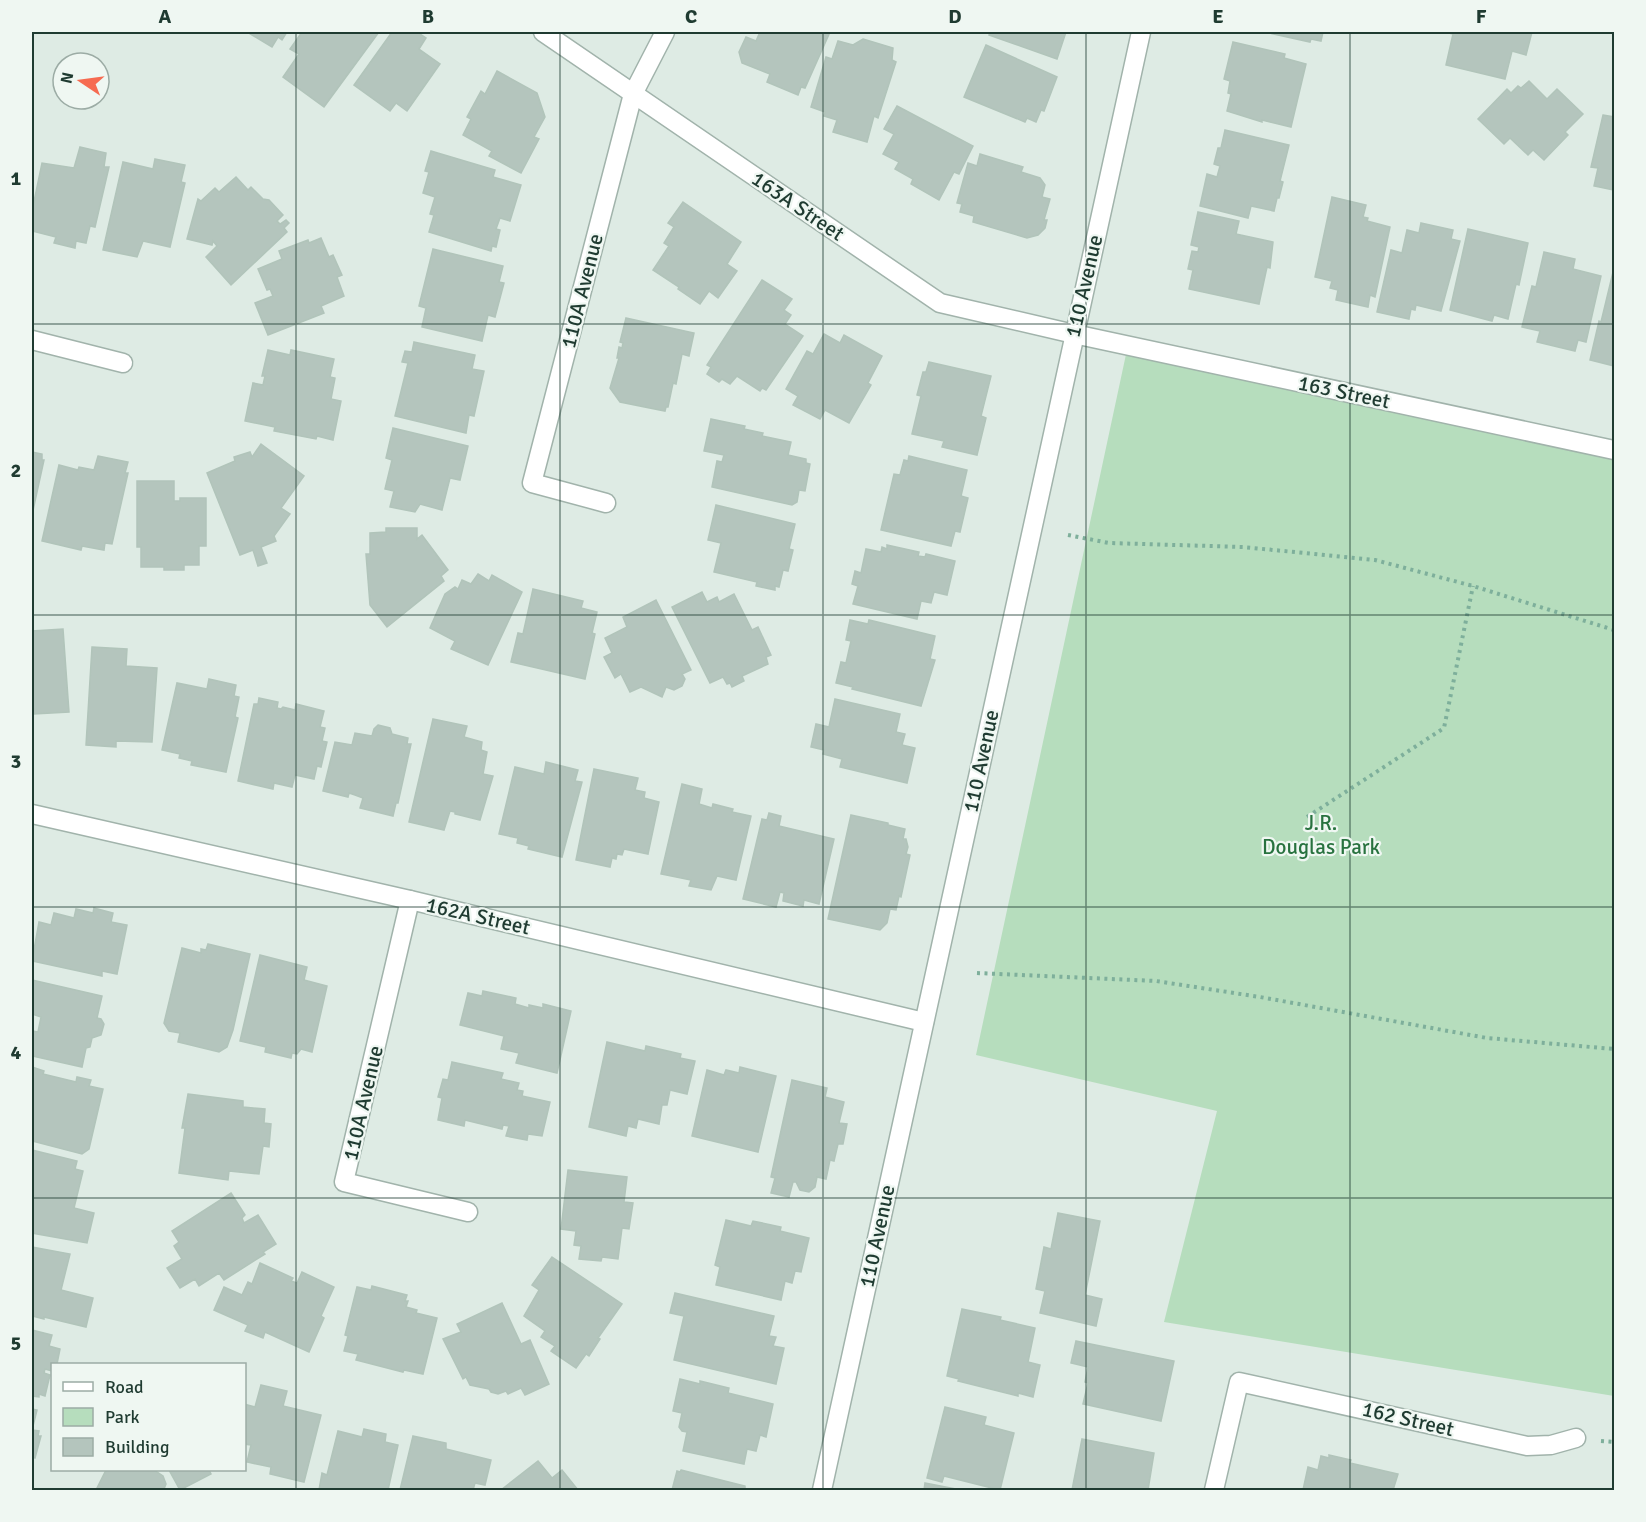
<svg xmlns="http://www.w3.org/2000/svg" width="1646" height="1522" font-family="Signika,sans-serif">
<rect width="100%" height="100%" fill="#deebe4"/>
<path fill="#b6ddbd" d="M1128,345L1614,458V1396L1164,1322L1217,1111L976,1055Z"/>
<g fill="#b4c5bd" stroke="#b1c4ba" stroke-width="1.5">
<path d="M247,32H287L282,40L278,37L272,47Z"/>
<path d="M302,32H379L324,107L283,77L299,54L290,49Z"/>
<path d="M392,32H417L426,38L419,49L440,64L407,111L396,103L390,111L354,85Z"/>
<path d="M760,32H830L805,88L801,87L798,95L767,82L770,74L742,63L739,52L746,37L756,41Z"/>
<path d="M990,32H1066L1057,59L989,35Z"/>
<path d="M1265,32H1323L1321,41L1311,39L1310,42Z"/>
<path d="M1444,32H1532L1526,55L1512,51L1505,79L1446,65L1453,34Z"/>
<path d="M863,39L893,48L892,60L896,62L878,118L874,116L867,142L833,132L837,120L824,116L825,112L811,107L826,57L832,59L838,41L853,45Z"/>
<path d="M1233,42L1285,54L1284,58L1306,64L1291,127L1262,120V122L1227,111L1231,94L1228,93L1230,81L1224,79Z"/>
<path d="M986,45L1057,77L1044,111L1041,110L1036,122L1027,118L1025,122L964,97Z"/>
<path d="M497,71L537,93L545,117L534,137L539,139L521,173L489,156L492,151L463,135L471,119L467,117L481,91L485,94Z"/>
<path d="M1529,81L1547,99L1557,89L1583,114L1565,132L1568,135L1544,160L1533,150L1528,155L1510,138L1504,144L1478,119L1507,89L1511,93L1518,86L1521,88Z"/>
<path d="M897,106L973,146L959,174L954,172L939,200L911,184L913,179L895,169L899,162L883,154L894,134L884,129Z"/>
<path d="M1603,115L1614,117V190L1594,186L1598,168L1591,167Z"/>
<path d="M1225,130L1289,145L1280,181L1283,182L1279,198H1277L1274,211L1251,206L1248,218L1200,206L1207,174L1217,177L1220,166L1214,164L1218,148H1221Z"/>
<path d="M80,147L106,153L104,167H109L95,227L90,226L86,243L76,241L75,248L54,243L56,237L32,231V211L42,163L74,168Z"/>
<path d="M431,151L495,170L493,177L521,185L510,221L500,218L496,229L500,230L496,247L492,246L491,251L429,232L434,215L430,214L435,197L423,193L429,172L425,171Z"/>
<path d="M980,154L1023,167L1021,172L1040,178L1045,185L1042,197L1050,199L1044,220H1047L1045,228L1038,235L1027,238L973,222L974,216L960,212L962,204L957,203L968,163L977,166Z"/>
<path d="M155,159L185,165L181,182L185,183L170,247L143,241L137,257L103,250L123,162L153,169Z"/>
<path d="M236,177L248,190L251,187L263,199L269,200L283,215L277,221L280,224L286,220L289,223L284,228L287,232L231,285L206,257L217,246L213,241L212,245L187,239L198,199L201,201L215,188L219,192Z"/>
<path d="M1332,197L1366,205L1363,217L1368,218L1367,221L1390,227L1375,297L1370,295L1368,307L1336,300L1338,290L1330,288L1332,281L1315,277Z"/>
<path d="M683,202L741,242L727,264L737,271L718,298L709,291L700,304L678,289L679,287L653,270L669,246L664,243L674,227L668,223Z"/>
<path d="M1198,212L1239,221L1236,234L1273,242L1270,268L1267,267L1259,304L1189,289L1193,270L1188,269L1192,251L1198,252L1199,247L1191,245Z"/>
<path d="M1421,223L1453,230L1451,239L1460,241L1441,311L1416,305L1415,310L1411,309L1409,319L1377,312L1391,250L1402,253L1407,230L1419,233Z"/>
<path d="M1468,229L1528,243L1519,285L1516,284L1508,319L1494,315L1492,321L1450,310Z"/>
<path d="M321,238L329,257L333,255L342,275L337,277L344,296L321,306L324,313L268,335L255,303L273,296L270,289L267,290L258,269L282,259L279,251L308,240L309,243Z"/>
<path d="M433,249L503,266L499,282L504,283L495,317L488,315L482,341L422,327L426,308L419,306Z"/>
<path d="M1544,252L1575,259L1573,269L1601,276L1586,342L1578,340L1575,351L1537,342L1540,331L1522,327L1532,286L1536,287Z"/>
<path d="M1614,268V366L1590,360L1599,321L1601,322Z"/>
<path d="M762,280L792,299L784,310L791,315L785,324L803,336L766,390L762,388L760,391L737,376L730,384L722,379L719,382L707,374L711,367L707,365Z"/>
<path d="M626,318L694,333L689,356L682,354L676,384L673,383L668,407H666L665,411L620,402L610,388L619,358H617L619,347L622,348L623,343L620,342Z"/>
<path d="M824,334L840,343L844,335L882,356L868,383L871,385L849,423L825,410L820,419L793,405L798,396L786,389L807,351L813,354Z"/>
<path d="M414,342L475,355L472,369L484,371L474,416L469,415L466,433L395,416L408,363L402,362L405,351L412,352Z"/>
<path d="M268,350L290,355L291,350L334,359L330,377L335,378L331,399L341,401L333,440L317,436L316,439L274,431L275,427L245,421L253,383L263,385L265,376H262Z"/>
<path d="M929,362L991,376L981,416L986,418L977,455L942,447L944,441L912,434L921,396L917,395L923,372H926Z"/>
<path d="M711,419L745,426L744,429L763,433L762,436L791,442L788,455L806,459V463L810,464L805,491L799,490L797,502L792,505L712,487L717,461L722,462L724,455L704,451Z"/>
<path d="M393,428L468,446L460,480L450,478L442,510L420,504L415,512L390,507L394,491L385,489L392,460L386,458Z"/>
<path d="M261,444L304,476L281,508L290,514L274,536L276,541L261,547L267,563L258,566L253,550L240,555L207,473L235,461L234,457L250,452L252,457Z"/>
<path d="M32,452L42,454V460H44L32,515Z"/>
<path d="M98,456L128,462L125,473H128L112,544L105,543L104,550L82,546L81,550L42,541L59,465L78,470L79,467L94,470Z"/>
<path d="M909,456L967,470L961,496L968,498L960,532L955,531L951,546L881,530L894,474L900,475L904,460L908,461Z"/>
<path d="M137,481H174V501H180V498H206V546H199V565H184V570H164V567H141V547H137Z"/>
<path d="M716,505L795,524L789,549L793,550L788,571L783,570L779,587L775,586V590L756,586L757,582L714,572L721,543L708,540Z"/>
<path d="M386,528H417V539L422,535L448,570L441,576L444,581L387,627L370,605L366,554H370V533L386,532Z"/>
<path d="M887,545L919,552L918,556L925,557L926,554L955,561L947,595L934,592L931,603L921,601L917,619L853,604L858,586L852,584L855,571L861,573L866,549L881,552L882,547L887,549Z"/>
<path d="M478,574L489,581L492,575L522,592L488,665L451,649L455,641L430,628L445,594L455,587L458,589L462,580L471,584Z"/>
<path d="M533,589L583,601L581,608L597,612L592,633L595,634L585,679L511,662L518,633L523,634Z"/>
<path d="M702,592L707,602L717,597L719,602L734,594L752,630L758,627L771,655L766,657L768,664L742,676L744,681L732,687L730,683L727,684L723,677L710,683L672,607Z"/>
<path d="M656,600L691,670L682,674L685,679L682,686L674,690L666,687L662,697L641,687L630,692L621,674L615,678L604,657L612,653L605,638L627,627L623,617Z"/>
<path d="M850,620L868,624L869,620L935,636L930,659L935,660L921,706L852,689L853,687L836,683L841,662L846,663L851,641L846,640Z"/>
<path d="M63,629L69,712L34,714L33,706H32V631Z"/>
<path d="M92,647L127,649L126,666L157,668L152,742L116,741V747L86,745Z"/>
<path d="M209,679L236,685L234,696L239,697L235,717L238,718L226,772L191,765L192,761L179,758L180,754L162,750L177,683L207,689Z"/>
<path d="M259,698L278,702L277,708L281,709L283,707L295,710L296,704L324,711L320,727L325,728L322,741L327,742L321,767L317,766L314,779L295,775L292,787L274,783L273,789L238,781L254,704H258Z"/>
<path d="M835,699L900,714L896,732L905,734L902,745L915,748L907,783L840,767L842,759L823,754L824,750L811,747L816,724L829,727Z"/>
<path d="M433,719L467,726L464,737L482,742L481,750L487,752L483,774L493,776L480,820L455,814V812L450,811L444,830L409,822Z"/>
<path d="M378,725L390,728L392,734L408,738L407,744H411L398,803H396L393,816L360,808L363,798L355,795L349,793L348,797L323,791L335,742L352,745L355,733L372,736L374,729Z"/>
<path d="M546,762L578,770L575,781L582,782L562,857L528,849L529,846L517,843L518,838L499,834L515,767L544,774Z"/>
<path d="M594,769L638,778L635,790L645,792L644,798L659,802L648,854L624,849L622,855L617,854L616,859L612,858L610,867L576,860Z"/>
<path d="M682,784L702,789L699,804L712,808L713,804L733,809L732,812L751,816L736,880L717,876L711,890L689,886L691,880L661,874Z"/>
<path d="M769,813L781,816L779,826L834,839L819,904L804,900L803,906L783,901L784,893L780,892L776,907L743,899L762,819L767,820Z"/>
<path d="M851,815L888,823V825L905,829L903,839H906L908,847L906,854L910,855L901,897L899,896L896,910L890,909L887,923L880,930L828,919Z"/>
<path d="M94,908L113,913L111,922L127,925L117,974L102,971V976L32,961L39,922L51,925L54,913L74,918L76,909L93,913Z"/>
<path d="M208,944L250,954L233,1030L227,1047L219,1052L178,1042L180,1033L169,1031L164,1023L182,948L201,953V949L206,950Z"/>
<path d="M260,955L307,967L304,980L327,986L312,1052L301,1049L297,1054L292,1053L291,1058L265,1052L266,1047L240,1041Z"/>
<path d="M32,980L102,996L97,1018L101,1019L104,1024L101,1035L92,1038L90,1047L86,1048L82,1067L32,1056V1031L38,1032L41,1017L32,1014Z"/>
<path d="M483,991L516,998L515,1004L529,1008V1005L543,1008V1004L571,1011L557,1073L516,1063L519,1053L501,1049L504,1036L460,1025L468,993L482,996Z"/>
<path d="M607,1042L645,1051L646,1046L681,1054L680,1058L695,1061L687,1094L670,1090L667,1105H662L659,1124L638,1119L636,1128L628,1126L626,1136L589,1127Z"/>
<path d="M452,1062L503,1073L501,1079L519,1083L517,1090L523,1091L522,1096L550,1102L542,1136L528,1134L527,1140L506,1136L509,1126L503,1125L502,1129L465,1120L464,1126L438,1120L442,1098L438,1097L443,1079L448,1080Z"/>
<path d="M32,1067L44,1071L43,1074L76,1082L77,1077L91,1080L89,1086L103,1089L89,1149L82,1154L32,1141Z"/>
<path d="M740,1067L776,1076L758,1152L692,1136L707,1070L724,1075L726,1070L739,1073Z"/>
<path d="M792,1080L827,1088L825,1097L844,1102L839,1123L847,1124L843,1144H838L834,1161L830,1160L826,1179L817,1177L815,1187L809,1192L800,1190L796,1182H793L789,1197L771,1193L775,1178L771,1177Z"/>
<path d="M188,1094L243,1101V1107L265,1109L264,1123L271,1124L269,1147L263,1146L259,1174L229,1171L228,1180L179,1173L185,1128H182Z"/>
<path d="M32,1150L77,1161L75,1169L83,1171L74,1208L94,1213L87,1243L32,1233Z"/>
<path d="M568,1170L627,1177L624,1202L633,1203L629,1229L622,1228L618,1259L602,1257L601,1261L579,1259L581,1246L574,1245L576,1231L561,1229Z"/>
<path d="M231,1193L245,1215L242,1218L244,1223L258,1215L276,1244L263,1252L265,1254L224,1280L219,1273L199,1286L195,1279L180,1288L167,1268L182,1259L174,1246L179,1242L172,1231Z"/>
<path d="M1058,1213L1100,1221L1085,1295L1102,1299L1096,1326L1040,1313L1045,1291L1036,1289L1044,1247L1051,1249Z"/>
<path d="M726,1220L751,1226L753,1221L781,1227L780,1231L809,1238L801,1272L795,1271L792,1283L785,1281L781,1300L716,1285L720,1267L715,1265Z"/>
<path d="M32,1247L70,1254L61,1290L93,1298L86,1327L44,1317V1319L32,1316Z"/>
<path d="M552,1257L622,1304L598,1338L600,1339L589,1356L586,1354L576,1368L551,1351L555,1346L541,1337L545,1331L524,1316L539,1290L532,1285Z"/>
<path d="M260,1263L293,1278L291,1281L297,1283L302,1272L334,1287L321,1316L324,1318L309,1352L265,1332L263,1338L245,1331L248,1325L214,1310L224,1287L242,1295L248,1282L252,1284Z"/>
<path d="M372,1286L407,1295L405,1301H408L406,1307L417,1310L416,1313L437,1318L423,1374L404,1370L403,1372L356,1360L358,1354L344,1351L348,1336L345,1335L357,1287L371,1290Z"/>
<path d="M675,1293L774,1316L769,1336L776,1337L773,1346L784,1348L776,1384L674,1360L684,1316L670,1313Z"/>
<path d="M502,1303L521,1344L530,1340L549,1384L525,1395L521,1388L508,1394L506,1391L498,1394L491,1392L489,1389L470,1385L466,1377L463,1379L443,1339L461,1332L457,1324Z"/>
<path d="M962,1309L1001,1317L1000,1320L1035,1328L1028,1362L1040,1365L1033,1397L1018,1393V1396L958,1381L959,1379L947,1376Z"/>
<path d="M32,1330L52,1335L49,1346L60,1349L57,1364H52V1371L45,1369L44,1373L50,1375L45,1396L39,1394V1397L32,1396Z"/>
<path d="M1076,1341L1174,1361L1161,1421L1083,1404L1088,1383L1085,1382L1088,1367L1071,1363Z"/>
<path d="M680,1379L700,1384V1381L729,1388L728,1393L773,1404L766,1437L760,1435L756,1451L747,1449L744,1464L683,1451L687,1432L682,1431L679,1427L682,1413L673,1411Z"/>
<path d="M261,1385L287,1391L283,1406L321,1415L304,1482L270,1474L271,1467L247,1462L251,1445L244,1444V1404L255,1407Z"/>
<path d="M945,1407L986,1417L984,1425L1014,1433L1000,1490L944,1476L942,1482L927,1478Z"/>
<path d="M32,1409L37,1410L32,1430L39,1431L38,1436H41L35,1458L32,1457Z"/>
<path d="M364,1429L386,1434L385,1442L398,1445L388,1490H319L322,1473L327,1475L338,1431L362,1437Z"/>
<path d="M413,1436L446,1443V1449L491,1460L485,1485L475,1483L473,1490H400Z"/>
<path d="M1082,1439L1154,1453L1148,1490H1072Z"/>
<path d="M1329,1455L1351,1460L1350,1463L1398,1474L1393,1490H1301H1303L1308,1467L1318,1470L1321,1456L1329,1458Z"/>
<path d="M538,1461L552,1478L562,1470L578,1490H501Z"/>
<path d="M106,1470H154L163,1476L166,1484L164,1489L167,1490H96Z"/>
<path d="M169,1470H209L211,1474L180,1490Z"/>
<path d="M681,1470L745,1486V1489L752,1490H672L677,1471L680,1472Z"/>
<path d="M925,1483L961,1490H967H924Z"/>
</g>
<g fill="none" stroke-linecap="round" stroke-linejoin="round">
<defs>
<g id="minor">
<path d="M543,32L940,303L1074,334L1614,450"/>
<path d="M32,340L123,363"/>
<path d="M606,503L532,483L633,94L665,32"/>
<path d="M32,814L410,900L924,1022"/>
<path d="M410,900L344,1182L468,1212"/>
<path d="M822,1490L1141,32"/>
<path d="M1214,1490L1239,1382L1527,1446L1551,1445L1576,1438"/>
</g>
</defs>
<use href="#minor" stroke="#a1b3ab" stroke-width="21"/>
<g stroke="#7eaf9b" stroke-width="4" stroke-dasharray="3 4.5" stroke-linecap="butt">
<path d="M1068,535L1109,543L1243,547L1375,560L1473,586L1614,630"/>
<path d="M1307,817L1444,728L1473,586"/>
<path d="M977,973L1156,981L1260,997L1487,1038L1614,1049"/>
<path d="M1601,1441L1614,1442"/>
</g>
<use href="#minor" stroke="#fff" stroke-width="18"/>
</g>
<path fill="none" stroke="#1f3b31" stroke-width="1.5" stroke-opacity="0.55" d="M296,32V1490M560,32V1490M823,32V1490M1086,32V1490M1350,32V1490M32,324H1614M32,615H1614M32,907H1614M32,1198H1614"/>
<g text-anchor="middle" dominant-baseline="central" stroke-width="4.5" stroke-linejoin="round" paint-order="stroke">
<g font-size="21" fill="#1f3b31" stroke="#eff7f2">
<text transform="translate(798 206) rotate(34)">163A Street</text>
<text transform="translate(1084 286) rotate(-77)">110 Avenue</text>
<text transform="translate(582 291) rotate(-76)">110A Avenue</text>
<text transform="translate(1344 392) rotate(12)">163 Street</text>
<text transform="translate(981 761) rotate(-78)">110 Avenue</text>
<text transform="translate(478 916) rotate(13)">162A Street</text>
<text transform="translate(363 1103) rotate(-77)">110A Avenue</text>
<text transform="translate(877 1236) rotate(-78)">110 Avenue</text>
<text transform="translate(1408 1419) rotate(13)">162 Street</text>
</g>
<g font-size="21" fill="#28723f" stroke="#eff7f2">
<text x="1321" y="823">J.R.<tspan x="1321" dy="24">Douglas Park</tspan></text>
</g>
</g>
<rect width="1646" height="1522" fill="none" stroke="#eff7f2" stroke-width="66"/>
<rect x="51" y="1363" width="195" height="108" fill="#eff7f2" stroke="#9caca5" stroke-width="1.5"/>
<rect x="63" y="1382" width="30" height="9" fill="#ffffff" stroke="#9caca5" stroke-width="1.5"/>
<text x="105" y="1393" font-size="18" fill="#1f3b31">Road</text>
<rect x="63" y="1408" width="30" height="18" fill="#b6ddbd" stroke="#9caca5" stroke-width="1.5"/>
<text x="105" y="1423" font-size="18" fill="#1f3b31">Park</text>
<rect x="63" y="1438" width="30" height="18" fill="#b4c5bd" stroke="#9caca5" stroke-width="1.5"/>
<text x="105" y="1453" font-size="18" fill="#1f3b31">Building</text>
<g transform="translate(81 81) rotate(283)"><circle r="28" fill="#eff7f2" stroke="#9caca5" stroke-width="1.5"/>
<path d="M0-4.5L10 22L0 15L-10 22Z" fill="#f66b51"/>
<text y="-9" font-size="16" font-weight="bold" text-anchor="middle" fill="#1f3b31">N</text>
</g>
<rect x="33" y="33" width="1580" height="1456" fill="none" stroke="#1f3b31" stroke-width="2"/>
<g font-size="20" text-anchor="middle" font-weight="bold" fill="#1f3b31">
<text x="165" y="23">A</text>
<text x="428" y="23">B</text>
<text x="691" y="23">C</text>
<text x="955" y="23">D</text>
<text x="1218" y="23">E</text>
<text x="1481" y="23">F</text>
<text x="16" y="185">1</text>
<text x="16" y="477">2</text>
<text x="16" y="768">3</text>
<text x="16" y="1059">4</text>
<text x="16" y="1350">5</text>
</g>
</svg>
